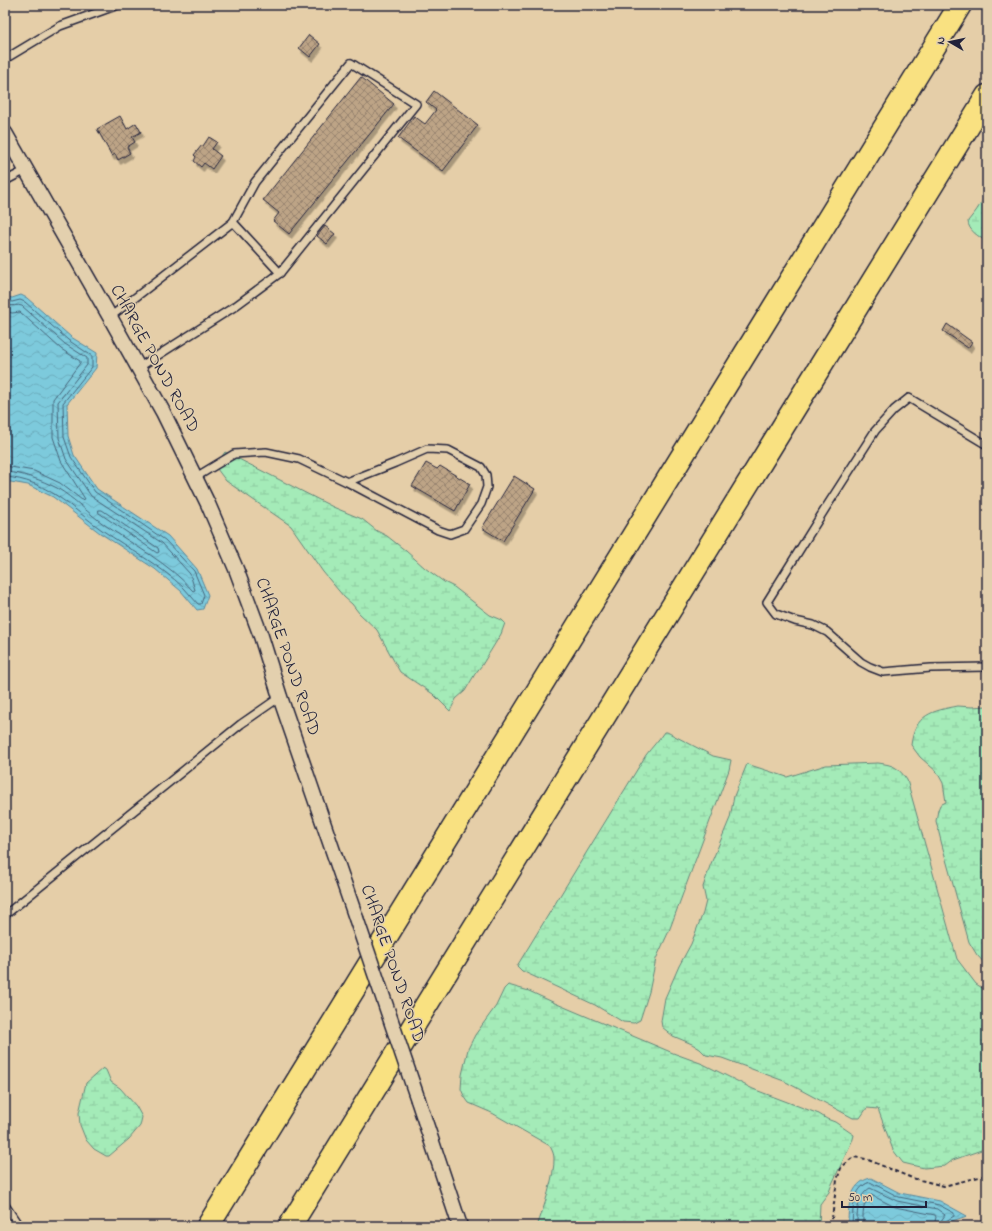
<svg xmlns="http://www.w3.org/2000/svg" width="992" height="1231" font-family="'Indie Flower',sans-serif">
<defs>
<pattern id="wetland-marsh" width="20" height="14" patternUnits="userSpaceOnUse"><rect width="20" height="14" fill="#a4ebb8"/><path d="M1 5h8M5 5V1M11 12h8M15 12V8" fill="none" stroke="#8dc99f"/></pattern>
<pattern id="water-waves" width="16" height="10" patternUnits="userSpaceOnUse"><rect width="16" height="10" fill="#7dcadc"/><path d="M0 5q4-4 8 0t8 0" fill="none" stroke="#6cadbe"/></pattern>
<pattern id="building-cross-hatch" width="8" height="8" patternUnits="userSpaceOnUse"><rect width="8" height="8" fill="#bda486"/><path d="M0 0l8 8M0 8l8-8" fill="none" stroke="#99856f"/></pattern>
<filter id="shadow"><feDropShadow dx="2.5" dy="4.5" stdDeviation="0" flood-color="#0004"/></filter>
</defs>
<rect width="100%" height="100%" fill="#e5cea8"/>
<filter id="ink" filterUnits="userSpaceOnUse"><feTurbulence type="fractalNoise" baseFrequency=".025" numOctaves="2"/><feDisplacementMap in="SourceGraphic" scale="8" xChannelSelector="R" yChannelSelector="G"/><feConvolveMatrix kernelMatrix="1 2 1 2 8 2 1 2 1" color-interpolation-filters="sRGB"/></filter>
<g filter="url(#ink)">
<g fill="url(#wetland-marsh)" stroke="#63867a">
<path d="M987,194V242C980,237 968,231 968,221L976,211Z"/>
<path d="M225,452L333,507L362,519L377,531L387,536L406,551L425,568L444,582L454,587L490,615L502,620L505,623L501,634L482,665L475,674L465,691L456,699L450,711L433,694L400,672L377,630L359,613L352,604L344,597L323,572L291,526L226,481L217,469V463Z"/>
<path d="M958,706L972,707L987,706V966L977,955L969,942L942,845L936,821L938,810L940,805L946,802L943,783L937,772L920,757L911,745C915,714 932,711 958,706Z"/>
<path d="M664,732H667L713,756L731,760L729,770L669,931L656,959L649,992L640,1020L634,1023L623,1022L595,1005L522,971L517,966L646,755C652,747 658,741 664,732Z"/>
<path d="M878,763C894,765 898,767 907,780L957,959L976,984L987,991V1148L953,1160L945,1166L924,1168L903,1163L893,1150L878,1109L867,1108L860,1118H853L784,1081L722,1058L706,1055L700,1049L692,1044L673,1036L662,1027L661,1021L665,998L679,966L691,944L703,913L706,901L703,887L710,866L730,818L734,796L747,764L787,777L826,765Z"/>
<path d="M508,985L529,991L557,1004L673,1053L703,1064L753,1089L819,1114L827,1119L835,1122L854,1135L853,1139L832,1184L829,1192L820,1204L819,1226H537C543,1211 555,1174 554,1158C554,1154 552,1150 550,1146L492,1113L469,1103L464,1096L461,1089L462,1075L468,1049L475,1035L496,1006L504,989Z"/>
<path d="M103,1068L106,1070L111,1082L120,1088L136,1106L142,1117L140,1126L129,1139L109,1156H106L94,1149L86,1140L80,1125L79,1113L86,1083Z"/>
</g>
<g fill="url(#water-waves)" stroke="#59879c">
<path d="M21,295L27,298L71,337L97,353L96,368L67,404L68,436L74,455L97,489L168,536L197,569L208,595L203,609L197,610L181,591L155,569L100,533L53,497L28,485L5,481V296L12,298Z"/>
<path d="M871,1178L900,1193L940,1201L967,1216L952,1221L947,1226H848C848,1208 849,1182 871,1178Z"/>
</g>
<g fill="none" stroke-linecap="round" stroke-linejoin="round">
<g stroke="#46657b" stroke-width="1">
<path d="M5,300L12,302L20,300L25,302L68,340L92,356V367L63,403L64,437L71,457L95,492L165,540L194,571L204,595L201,604H198C193,599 189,593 184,588C160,565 129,549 102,530C70,507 47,480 5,477"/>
<path d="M5,305C12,307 18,304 22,306L65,344L87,358V365L58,402L59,438L66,459L91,496L162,543L190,574L195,590L193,591C169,563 134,546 105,525C89,514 74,498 57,488C41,480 23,473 5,472"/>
<path d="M5,311L12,313L20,312L61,349L80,361V363L53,399V437L61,461L85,499L82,500L60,483L34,471L5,466"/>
<path d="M99,510H102L158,548L159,552L157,553L99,513Z"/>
<path d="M852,1226C853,1210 852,1188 870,1182L899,1197L939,1205L954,1213V1216L946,1221L945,1226"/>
<path d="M857,1226C857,1212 857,1196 870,1188L897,1201L937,1209L945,1215L941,1221L940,1226"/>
<path d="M863,1226C863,1216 862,1201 871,1195L895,1207L935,1215L936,1217L934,1226"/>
</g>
</g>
<g fill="url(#building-cross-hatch)" stroke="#22223b" filter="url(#shadow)">
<path d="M309,35L320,44L310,57L299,48Z"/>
<path d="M361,77L394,104L289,234L273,221L279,213L263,200Z"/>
<path d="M434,91L478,125L443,171L398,138L414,116L425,124L436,110L426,102Z"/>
<path d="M120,116L127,129L136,123L141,132L132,137L135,142L127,147L130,153L118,160L115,154L112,156L97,129Z"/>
<path d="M209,137L217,142L212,149L221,156L212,169L204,163L201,167L194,161L196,157L194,155L202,145L203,146Z"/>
<path d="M325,226L335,234L327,244L317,236Z"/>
<path d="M947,324L972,342L968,348L943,331Z"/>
<path d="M426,463L437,469L440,466L470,484L455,511L412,486Z"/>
<path d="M514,476L535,489L503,541L482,528Z"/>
</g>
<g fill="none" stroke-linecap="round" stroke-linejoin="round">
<defs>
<g id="lane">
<path d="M5,59L60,26L118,5"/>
<path d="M5,181L26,170"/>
<path d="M233,222L255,182L351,63L416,104L280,273"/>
<path d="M110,317L233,222L280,273L234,307L138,368"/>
<path d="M987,445L909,398L894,410L875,431L825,509L767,602L776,614L795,621L813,625L827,632L861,662L870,667L883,672L931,668L987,667"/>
<path d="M196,477L234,454L266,452L299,459L347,482L438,530L450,534L464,529L481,504L487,487L486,475L481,467L448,450L427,449L395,463L347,482"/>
<path d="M5,915L241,724L280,697"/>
<path d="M5,1205L19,1226"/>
</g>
<g id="street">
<path d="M5,133L110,317L163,412L208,504L236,569L261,636L280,697L356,918"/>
<path d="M418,1100L460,1226"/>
</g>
<g id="highway">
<path d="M208,1226L960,5"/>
<path d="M290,1226L987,96"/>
</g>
</defs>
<use href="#lane" stroke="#22223b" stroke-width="10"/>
<use href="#street" stroke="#22223b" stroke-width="17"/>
<use href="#highway" stroke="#22223b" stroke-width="25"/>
<path stroke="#22223b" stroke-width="2" stroke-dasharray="4 3" stroke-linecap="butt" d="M831,1226L837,1180L841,1168L853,1157L866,1159L912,1178L944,1186L987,1175"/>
<use href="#lane" stroke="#e3d0ae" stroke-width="7"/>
<use href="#street" stroke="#e3d0ae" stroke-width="14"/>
<use href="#highway" stroke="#f9e181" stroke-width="22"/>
<defs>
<path id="street-bridge" d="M356,918L418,1100"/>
</defs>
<use href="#street-bridge" stroke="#22223b" stroke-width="17" stroke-linecap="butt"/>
<use href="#street-bridge" stroke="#e3d0ae" stroke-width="14"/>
</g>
</g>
<g text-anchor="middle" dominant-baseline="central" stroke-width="3" stroke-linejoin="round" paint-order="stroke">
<g font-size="18" fill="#22223b" stroke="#e3d0ae">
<text transform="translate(154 359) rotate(61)">CHARGE POND ROAD</text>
<text transform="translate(287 657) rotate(71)">CHARGE POND ROAD</text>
<text transform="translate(392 964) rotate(71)">CHARGE POND ROAD</text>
</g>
</g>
<rect width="992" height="1231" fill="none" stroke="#e3d0ae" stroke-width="20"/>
<rect x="10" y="10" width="972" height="1211" fill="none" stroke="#22223b" stroke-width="1.5" filter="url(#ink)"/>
<g transform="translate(950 42) rotate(279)" stroke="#e3d0ae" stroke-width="3" paint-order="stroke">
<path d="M0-3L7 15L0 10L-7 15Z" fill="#22223b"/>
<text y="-6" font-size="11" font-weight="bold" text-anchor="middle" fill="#22223b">N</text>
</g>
<path d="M842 1201v6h84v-6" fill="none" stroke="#22223b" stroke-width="2"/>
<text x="848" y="1201" font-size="12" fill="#22223b" stroke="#e3d0ae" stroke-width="3" paint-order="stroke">50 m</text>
</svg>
